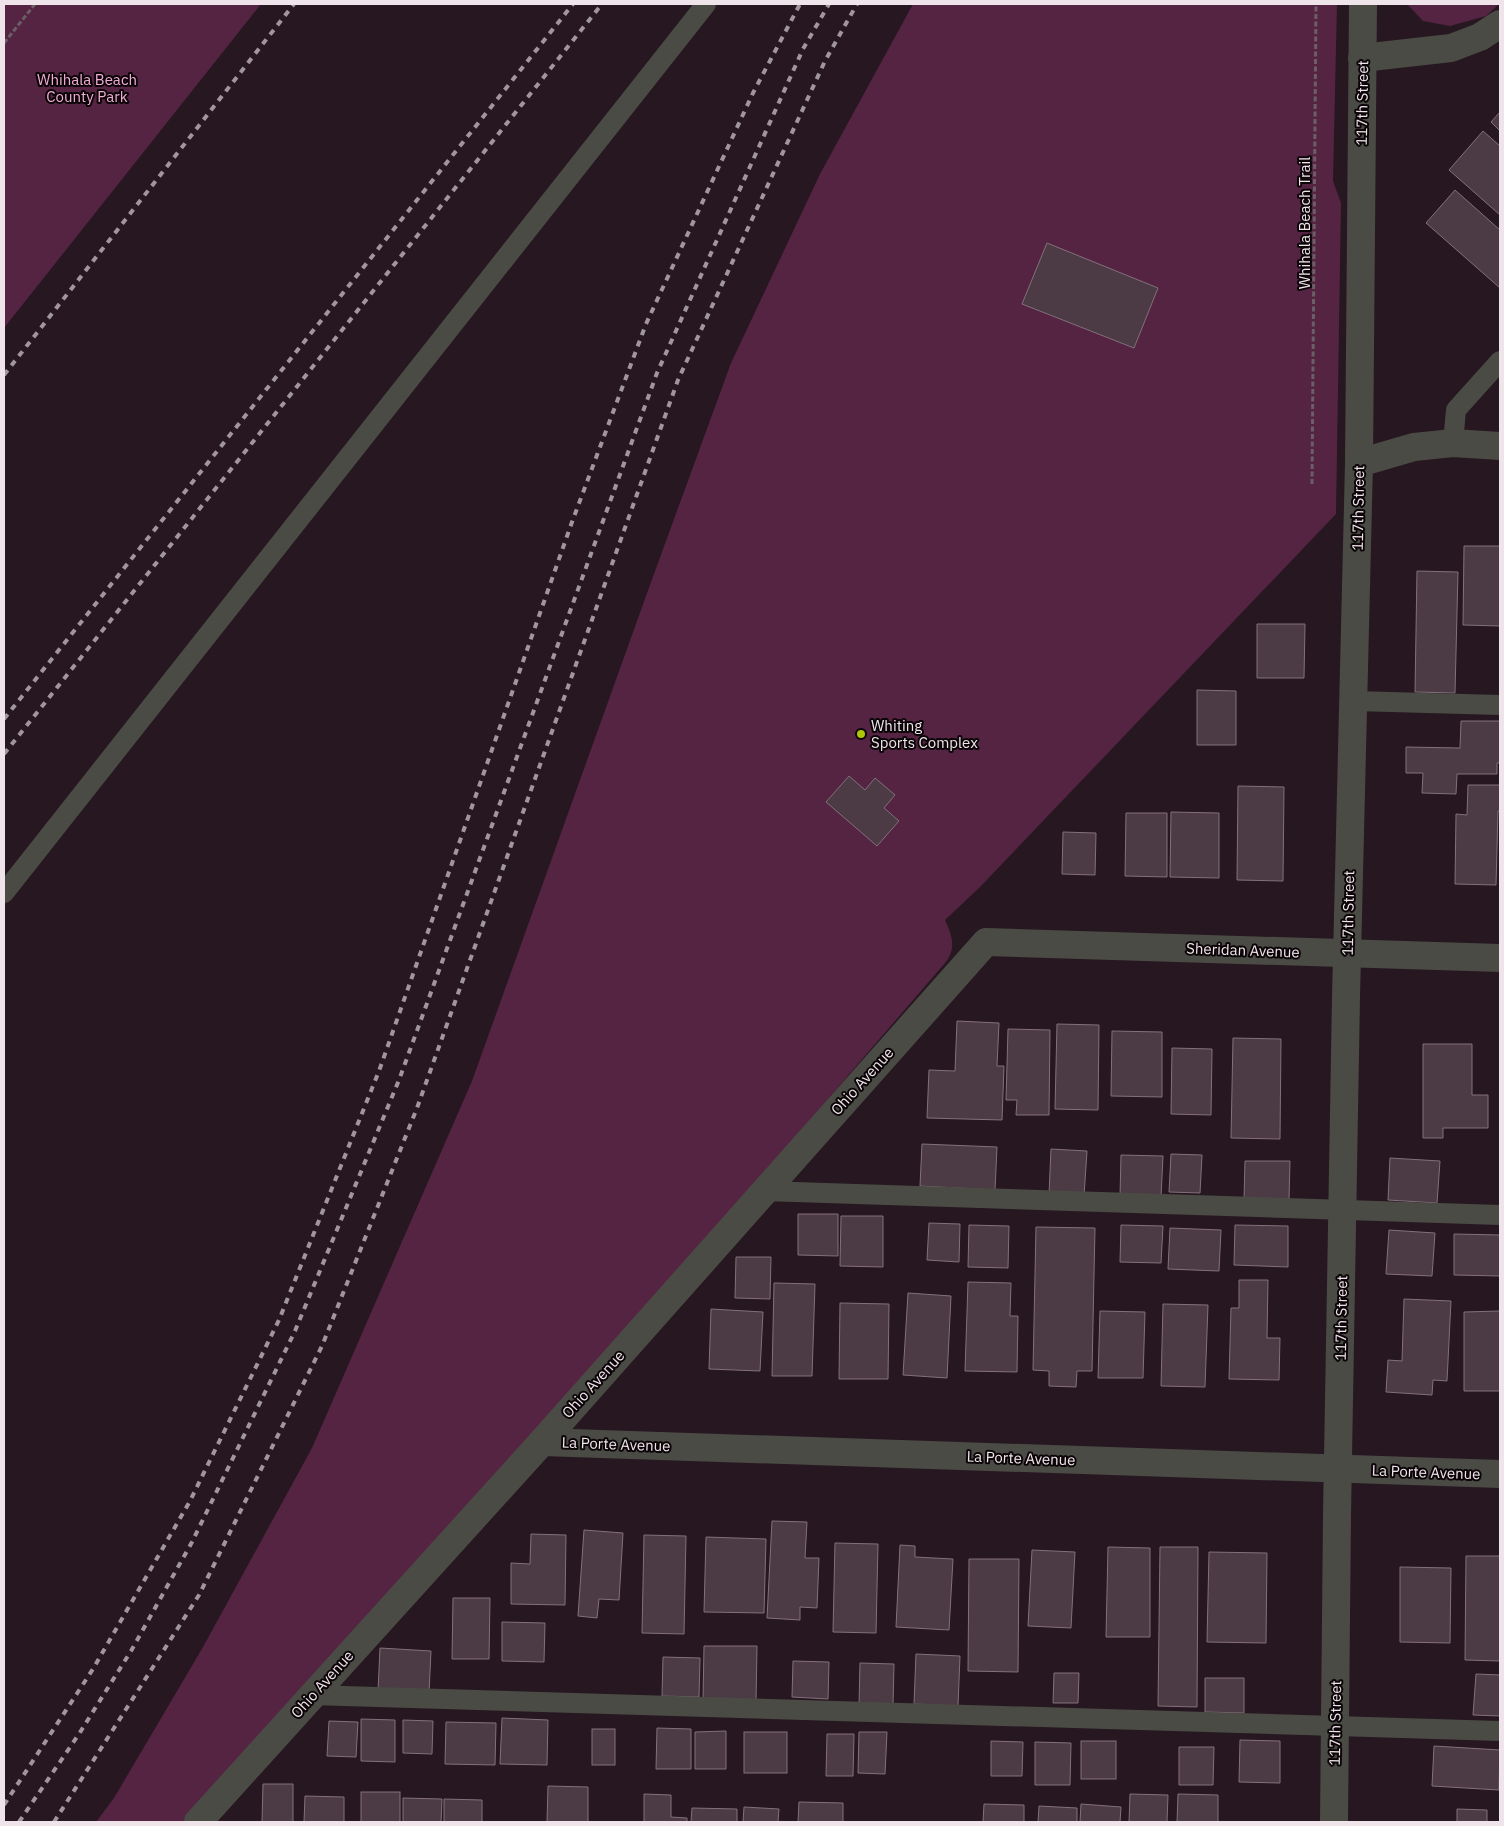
<svg xmlns="http://www.w3.org/2000/svg" width="1504" height="1826" font-family="'IBM Plex Sans',sans-serif">
<rect width="100%" height="100%" fill="#261720"/>
<g fill="#542442">
<path d="M4,4H261L4,328Z"/>
<path d="M913,4H1337L1333,181L1341,203L1336,514L980,887L945,920C952,935 957,949 945,963L572,1396L441,1536L183,1822H96L114,1798L203,1647L312,1448L472,1081L651,582L731,363L820,174Z"/>
<path d="M1407,4H1406H1499L1486,16L1450,26L1423,21Z"/>
</g>
<g fill="#4c3b45" stroke="#83707b">
<path d="M1500,112V131L1491,122Z"/>
<path d="M1483,131L1500,146V215L1449,170Z"/>
<path d="M1455,190L1500,230V288L1426,223Z"/>
<path d="M1047,243L1158,288L1134,348L1022,304Z"/>
<path d="M1464,546H1500V626L1463,625Z"/>
<path d="M1417,571L1458,572L1455,693L1415,692Z"/>
<path d="M1257,624H1305L1304,678H1257Z"/>
<path d="M1197,690L1236,691V745H1197Z"/>
<path d="M1461,721H1500V763H1497V774H1457L1456,794L1422,793L1423,773H1406V747L1460,748Z"/>
<path d="M849,776L865,790L875,778L895,795L884,808L899,821L877,846L826,802Z"/>
<path d="M1468,785H1500V811H1498L1496,885L1455,884L1456,814L1467,815Z"/>
<path d="M1238,786L1284,787L1283,881L1237,880Z"/>
<path d="M1171,812L1219,813V878L1170,877Z"/>
<path d="M1126,813H1167V877L1125,876Z"/>
<path d="M1063,832L1096,833L1095,875L1062,874Z"/>
<path d="M957,1021L999,1023L997,1066H1004L1002,1120L927,1118L929,1070L955,1071Z"/>
<path d="M1057,1024L1099,1025L1098,1110L1055,1109Z"/>
<path d="M1008,1029L1050,1030L1049,1115H1016L1017,1100H1006Z"/>
<path d="M1112,1031L1162,1032V1097L1111,1096Z"/>
<path d="M1233,1038L1281,1039L1280,1139L1231,1138Z"/>
<path d="M1423,1044H1472V1095H1488V1128H1443V1138H1423Z"/>
<path d="M1172,1048L1212,1049L1211,1115L1171,1114Z"/>
<path d="M922,1144L997,1147L995,1190L920,1186Z"/>
<path d="M1051,1149L1087,1151L1084,1196L1049,1194Z"/>
<path d="M1171,1154L1202,1155L1200,1193L1169,1192Z"/>
<path d="M1121,1155L1163,1156L1161,1197L1120,1196Z"/>
<path d="M1390,1158L1440,1161L1437,1203L1388,1200Z"/>
<path d="M1245,1161H1290L1289,1199H1244Z"/>
<path d="M798,1214H838V1256L798,1255Z"/>
<path d="M841,1216H883V1267L840,1266Z"/>
<path d="M929,1223L960,1224L959,1262L927,1260Z"/>
<path d="M969,1225L1009,1226L1008,1268L968,1267Z"/>
<path d="M1121,1225L1163,1226L1161,1263L1120,1262Z"/>
<path d="M1235,1225L1288,1226V1267L1234,1265Z"/>
<path d="M1036,1227L1095,1228L1092,1371H1077L1076,1387L1049,1386V1371L1033,1370Z"/>
<path d="M1170,1228L1221,1230L1219,1271L1168,1269Z"/>
<path d="M1389,1230L1435,1233L1432,1276L1386,1274Z"/>
<path d="M1454,1234L1500,1235V1276L1454,1275Z"/>
<path d="M736,1257H771L770,1299L735,1298Z"/>
<path d="M1239,1280H1268L1267,1338H1280L1279,1380L1229,1379L1231,1308H1239Z"/>
<path d="M968,1282L1011,1283L1010,1316H1018L1017,1372L965,1371Z"/>
<path d="M774,1283L815,1284L812,1376H772Z"/>
<path d="M908,1293L951,1296L947,1378L903,1375Z"/>
<path d="M1404,1299L1451,1301L1447,1381L1433,1380L1432,1395L1386,1392L1388,1360L1402,1361Z"/>
<path d="M840,1303L889,1304L888,1379H839Z"/>
<path d="M1163,1304L1208,1305L1205,1387L1161,1386Z"/>
<path d="M711,1309L763,1312L760,1371L709,1369Z"/>
<path d="M1100,1311L1145,1312L1143,1378H1098Z"/>
<path d="M1500,1311V1391H1464V1312Z"/>
<path d="M772,1521L807,1522L805,1558H819L817,1608L800,1607V1620L767,1618Z"/>
<path d="M584,1530L623,1533L619,1600L599,1599L597,1618L578,1616Z"/>
<path d="M531,1534L566,1535L565,1605L511,1604V1563L530,1564Z"/>
<path d="M644,1535L686,1536L684,1634L642,1633Z"/>
<path d="M706,1537L766,1539L764,1613L704,1612Z"/>
<path d="M835,1543L878,1544L876,1633L833,1632Z"/>
<path d="M900,1545L915,1546V1557L953,1559L949,1630L896,1627Z"/>
<path d="M1108,1547L1150,1548V1637H1106Z"/>
<path d="M1160,1547H1198L1197,1707L1158,1706Z"/>
<path d="M1032,1550L1075,1552L1071,1628L1028,1626Z"/>
<path d="M1209,1552L1267,1553L1266,1643L1207,1642Z"/>
<path d="M1466,1556H1500V1661L1465,1660Z"/>
<path d="M969,1559H1019L1018,1672L968,1671Z"/>
<path d="M1400,1567L1451,1568L1450,1643L1400,1642Z"/>
<path d="M453,1598H490L489,1659H452Z"/>
<path d="M502,1622L545,1623L544,1662L502,1661Z"/>
<path d="M704,1646H757L756,1702L703,1701Z"/>
<path d="M380,1648L431,1651L429,1693L378,1691Z"/>
<path d="M916,1654L960,1656L958,1706L914,1704Z"/>
<path d="M663,1657L700,1658L699,1697L662,1696Z"/>
<path d="M793,1661L829,1662L828,1699L792,1697Z"/>
<path d="M860,1663L894,1664L893,1705H859Z"/>
<path d="M1054,1673H1079L1078,1703H1053Z"/>
<path d="M1476,1674L1500,1675V1716L1473,1715Z"/>
<path d="M1205,1678H1244V1713L1205,1712Z"/>
<path d="M502,1718L548,1720L547,1765L500,1764Z"/>
<path d="M361,1719L395,1720V1762L361,1761Z"/>
<path d="M403,1720L433,1721L432,1754L403,1753Z"/>
<path d="M329,1721L358,1722L356,1757L327,1756Z"/>
<path d="M446,1722L496,1723L495,1765L445,1764Z"/>
<path d="M657,1728L691,1729V1769H656Z"/>
<rect x="592" y="1729" width="23" height="36"/>
<path d="M726,1731V1769H695V1732Z"/>
<rect x="744" y="1732" width="43" height="41"/>
<path d="M859,1732H887L885,1774L858,1773Z"/>
<path d="M827,1734H854L853,1776H826Z"/>
<path d="M1240,1740L1280,1741V1783L1239,1782Z"/>
<path d="M991,1741L1023,1742L1022,1776H991Z"/>
<rect x="1081" y="1741" width="35" height="38"/>
<path d="M1035,1742L1071,1743L1070,1785H1035Z"/>
<path d="M1434,1746L1500,1750L1499,1790L1432,1786Z"/>
<path d="M1179,1747H1214L1213,1785H1179Z"/>
<path d="M263,1784H293V1822H262Z"/>
<path d="M548,1786L588,1787V1822H547Z"/>
<rect x="361" y="1792" width="39" height="30"/>
<path d="M644,1794L671,1795V1817L687,1818V1822H644Z"/>
<path d="M1130,1794L1168,1795L1167,1822H1129Z"/>
<path d="M1178,1794L1218,1795V1822H1177Z"/>
<path d="M305,1796L344,1797V1822H304Z"/>
<path d="M403,1798L442,1799L441,1822H403Z"/>
<path d="M444,1799L482,1800V1822H444Z"/>
<path d="M799,1802L843,1803V1822H798Z"/>
<path d="M984,1804L1024,1805V1822H983Z"/>
<path d="M1081,1804L1121,1807L1120,1822H1080Z"/>
<path d="M1039,1806L1077,1808V1822H1038Z"/>
<path d="M744,1807L779,1809L778,1822H743Z"/>
<path d="M692,1808L737,1809V1822H691Z"/>
<path d="M1457,1809L1487,1810V1822H1457Z"/>
</g>
<g fill="none" stroke-linecap="round" stroke-linejoin="round">
<g stroke="#6c5e66" stroke-width="3" stroke-dasharray="5 2.5" stroke-linecap="butt">
<path d="M4,43L35,4"/>
<path d="M1312,484L1316,4"/>
</g>
<g stroke="#4a4b44" stroke-width="20">
<path d="M1453,443L1456,410L1500,361"/>
<path d="M1354,701L1500,705"/>
<path d="M4,893L706,4"/>
<path d="M764,1191L1500,1215"/>
<path d="M311,1695L1500,1731"/>
</g>
<g stroke="#4a4b44" stroke-width="28">
<path d="M1362,58L1451,48L1480,37L1500,24"/>
<path d="M542,1442L1500,1474"/>
<path d="M198,1822L542,1442L986,942L1500,958"/>
</g>
<g stroke="#4a4b44" stroke-width="28">
<path d="M1359,463L1414,447L1453,443L1500,446"/>
<path d="M1334,1822L1337,1515L1346,997L1359,463L1363,4"/>
</g>
<g stroke="#a2969d" stroke-width="4" stroke-dasharray="6 6" stroke-linecap="butt">
<path d="M4,375L294,4"/>
<path d="M4,719L573,4"/>
<path d="M4,754L602,4"/>
<path d="M4,1805L93,1669L190,1501L279,1320L379,1071L572,522L646,324L753,93L800,4"/>
<path d="M19,1822L79,1734L131,1651L192,1542L295,1331L399,1080L657,373L803,49L829,4"/>
<path d="M54,1822L199,1595L322,1346L417,1108L678,380L825,61L857,4"/>
</g>
</g>
<circle fill="#afc507" stroke="#0b0508" stroke-width="2" cx="861" cy="734" r="5"/>
<g text-anchor="middle" dominant-baseline="central" stroke-width="4" stroke-linejoin="round" paint-order="stroke">
<g font-size="15" fill="#f2add6" stroke="#0b0508">
<text x="87" y="79">Whihala Beach<tspan x="87" dy="17">County Park</tspan></text>
</g>
<g font-size="15" fill="#efe4ea" stroke="#0b0508">
<text transform="translate(1362 103) rotate(-89)">117th Street</text>
<text transform="translate(1304 223) rotate(-90)">Whihala Beach Trail</text>
<text transform="translate(1358 508) rotate(-89)">117th Street</text>
<text transform="translate(1348 913) rotate(-89)">117th Street</text>
<text transform="translate(1243 950) rotate(2)">Sheridan Avenue</text>
<text transform="translate(862 1081) rotate(-48)">Ohio Avenue</text>
<text transform="translate(1341 1318) rotate(-89)">117th Street</text>
<text transform="translate(593 1384) rotate(-48)">Ohio Avenue</text>
<text transform="translate(616 1444) rotate(2)">La Porte Avenue</text>
<text transform="translate(1021 1458) rotate(2)">La Porte Avenue</text>
<text transform="translate(1426 1472) rotate(2)">La Porte Avenue</text>
<text transform="translate(322 1684) rotate(-48)">Ohio Avenue</text>
<text transform="translate(1335 1723) rotate(-89)">117th Street</text>
</g>
<g font-size="15" fill="#efe4ea" stroke="#0b0508" text-anchor="start">
<text x="871" y="725">Whiting<tspan x="871" dy="17">Sports Complex</tspan></text>
</g>
</g>
<rect width="1504" height="1826" fill="none" stroke="#efe4ea" stroke-width="10"/>
</svg>
